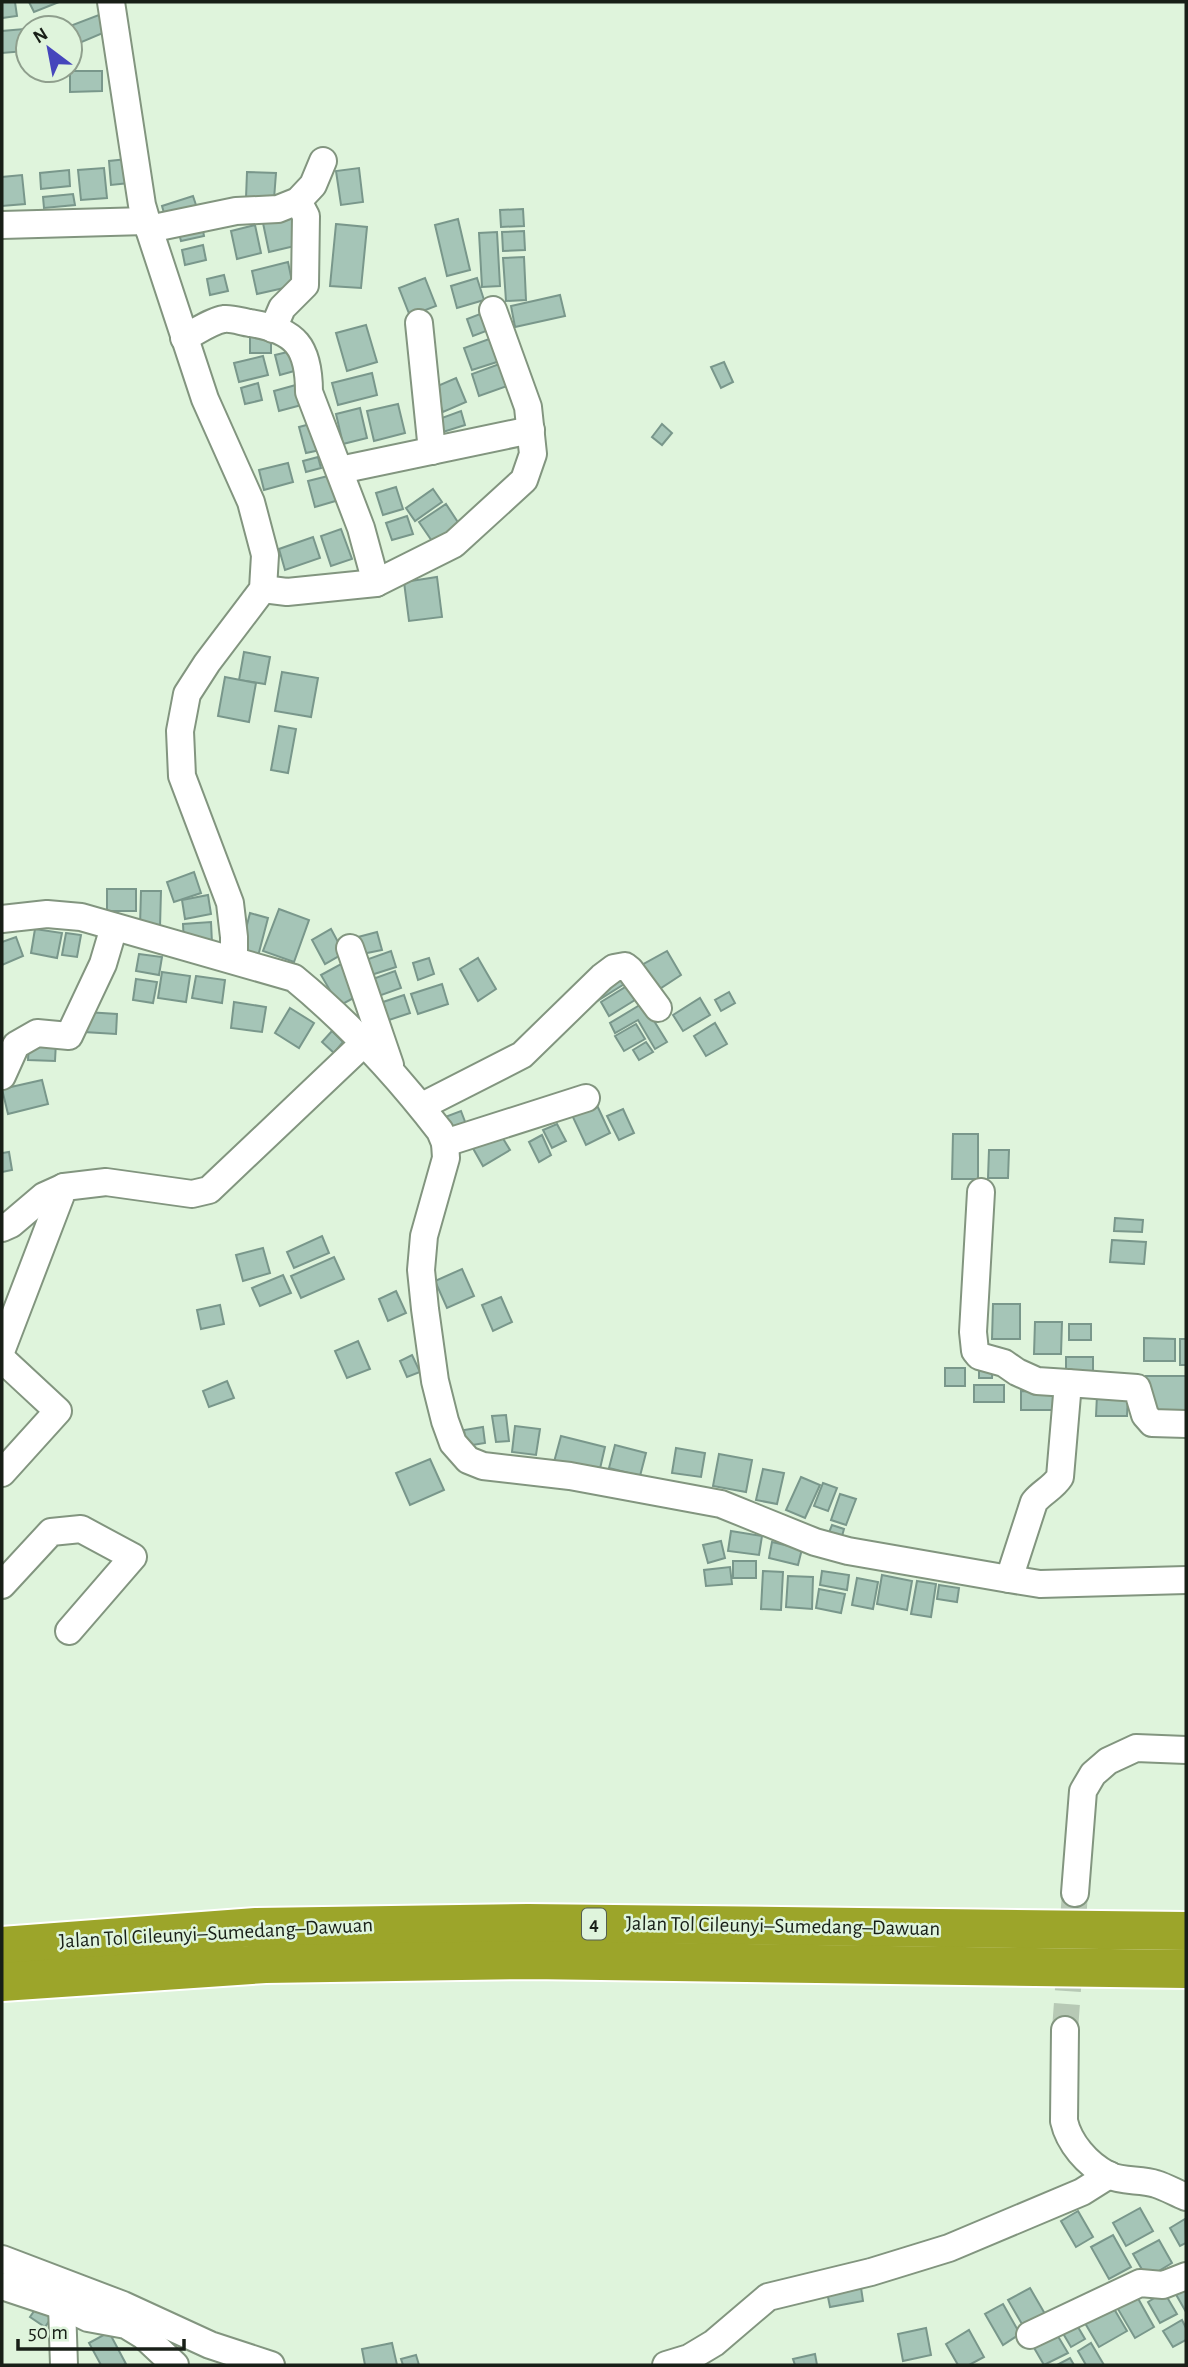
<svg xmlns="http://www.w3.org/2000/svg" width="1188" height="2367" font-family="'Alegreya Sans',sans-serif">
<rect width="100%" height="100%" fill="#dff4dc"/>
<g fill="#a5c5b7" stroke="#79978b" stroke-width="2">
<path d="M2,2H15L17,16L2,18Z"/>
<path d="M29,2H59L34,12Z"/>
<path d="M104,13L110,30L77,44L70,26Z"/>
<path d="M56,22L59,28H42Z"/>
<path d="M24,29L25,51L2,53V31Z"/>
<path d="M70,71H102V91L70,92Z"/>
<path d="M127,159L129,183L111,185L109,161Z"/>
<path d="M104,168L107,198L81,200L78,170Z"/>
<path d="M359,168L363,202L341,205L336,171Z"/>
<path d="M69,170L70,186L41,189L40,173Z"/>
<path d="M247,172L276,173L274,199L246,198Z"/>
<path d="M22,175L25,204L2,206V177Z"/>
<path d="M73,194L75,205L44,208L43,197Z"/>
<path d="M193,196L199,214L167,224L162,206Z"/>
<path d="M523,209L524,226L501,227L500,210Z"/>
<path d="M292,217L299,245L269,252L263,223Z"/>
<path d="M458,219L470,270L447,276L435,225Z"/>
<path d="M201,220L204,236L181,241L177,226Z"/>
<path d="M336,224L367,227L361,288L330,286Z"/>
<path d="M255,225L261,253L237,259L231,231Z"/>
<path d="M524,231L525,250L503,251L502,232Z"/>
<path d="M497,232L500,286L482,287L479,233Z"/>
<path d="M203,245L206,260L185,265L182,250Z"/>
<path d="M524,257L526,300L506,301L503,258Z"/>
<path d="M288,262L293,286L257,294L252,271Z"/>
<path d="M224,275L228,291L210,295L207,279Z"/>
<path d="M425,278L436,306L410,316L399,288Z"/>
<path d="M477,278L484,300L457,308L451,286Z"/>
<path d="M560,295L565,316L515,327L511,306Z"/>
<path d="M488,311L494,328L473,336L467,319Z"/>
<path d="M366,325L377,362L347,371L336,333Z"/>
<rect x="250" y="330" width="21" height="23"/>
<path d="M492,338L500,361L472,370L464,348Z"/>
<path d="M300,349L305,368L280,375L275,355Z"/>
<path d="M263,356L268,375L239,382L234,363Z"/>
<path d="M724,362L733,382L721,388L711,367Z"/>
<path d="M502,363L510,385L479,396L472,374Z"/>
<path d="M372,373L377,395L338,405L332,383Z"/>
<path d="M456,378L466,402L443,412L433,388Z"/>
<path d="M258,383L262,400L245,404L241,388Z"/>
<path d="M303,383L309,403L279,411L274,391Z"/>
<path d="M398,404L405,433L374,441L367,411Z"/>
<path d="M360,408L367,438L343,444L336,414Z"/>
<path d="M461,411L465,425L443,432L439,419Z"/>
<path d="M318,422L325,449L306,453L299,427Z"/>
<path d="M662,424L672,433L662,445L652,437Z"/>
<path d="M318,457L321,468L306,472L303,461Z"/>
<path d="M288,463L293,482L264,490L259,470Z"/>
<path d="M332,475L339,500L315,507L308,481Z"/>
<path d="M396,487L403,509L383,515L376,493Z"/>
<path d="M433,489L442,502L415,521L406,508Z"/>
<path d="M446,504L463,530L436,547L419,522Z"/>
<path d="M407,516L413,534L392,540L386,523Z"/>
<path d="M341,529L352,559L331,566L321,536Z"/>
<path d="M313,537L320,558L285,570L279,549Z"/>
<path d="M437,577L442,617L409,621L404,582Z"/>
<path d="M244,652L270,657L265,684L239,680Z"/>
<path d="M282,672L318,678L311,717L275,711Z"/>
<path d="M225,677L256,683L249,722L218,716Z"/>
<path d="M279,726L296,729L288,773L271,770Z"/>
<path d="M194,872L201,893L174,902L167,882Z"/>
<rect x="107" y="889" width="29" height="22"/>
<path d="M141,891H161L160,927L140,926Z"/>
<path d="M208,895L211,914L185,919L182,900Z"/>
<path d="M279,909L309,920L294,962L263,951Z"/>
<path d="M250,913L268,918L257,960L239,956Z"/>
<path d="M211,922L212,943L184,945L183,924Z"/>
<path d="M35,929L62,933L57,958L31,953Z"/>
<path d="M331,929L344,953L325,964L312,940Z"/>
<path d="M377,932L382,950L362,954L358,937Z"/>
<path d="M66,933L81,935L77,957L62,955Z"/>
<path d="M16,937L23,956L2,965V942Z"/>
<path d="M391,951L396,967L365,977L360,962Z"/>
<path d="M667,951L681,975L655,992L640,966Z"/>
<path d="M139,954L162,957L159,975L136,971Z"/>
<path d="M429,958L434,974L418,980L413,963Z"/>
<path d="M478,958L496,989L478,1001L460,969Z"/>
<path d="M341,964L359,995L339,1006L321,975Z"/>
<path d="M395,971L401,988L373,998L367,981Z"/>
<path d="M162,972L190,976L186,1002L158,998Z"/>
<path d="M620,973L626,983L597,1001L591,991Z"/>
<path d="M196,976L225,980L222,1003L192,998Z"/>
<path d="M136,979L157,982L153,1003L133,1000Z"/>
<path d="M442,984L448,1004L418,1014L411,994Z"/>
<path d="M627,986L635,1000L609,1016L601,1002Z"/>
<path d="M729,992L735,1003L721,1011L715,1000Z"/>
<path d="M404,995L410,1013L383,1022L377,1004Z"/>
<path d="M700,998L710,1015L683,1031L673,1015Z"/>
<path d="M234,1002L266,1007L262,1032L231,1028Z"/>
<path d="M643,1003L667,1042L655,1049L638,1020L615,1033L610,1023Z"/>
<path d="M290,1008L314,1023L299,1048L275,1033Z"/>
<path d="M86,1012L117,1014L116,1034L84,1032Z"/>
<path d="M715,1023L727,1044L706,1056L694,1036Z"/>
<path d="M636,1024L645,1039L624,1051L615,1036Z"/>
<path d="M332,1031L343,1042L334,1053L322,1042Z"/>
<path d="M29,1041L56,1042L55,1061L28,1060Z"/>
<path d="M646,1042L653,1052L639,1060L633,1050Z"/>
<path d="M42,1080L48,1104L8,1114L2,1089Z"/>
<path d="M595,1101L610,1133L586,1145L571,1113Z"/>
<path d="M623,1109L634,1133L619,1140L607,1116Z"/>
<path d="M461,1111L467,1127L451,1134L445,1117Z"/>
<path d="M557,1124L566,1141L552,1148L543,1130Z"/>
<path d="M496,1127L510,1150L483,1166L470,1143Z"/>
<path d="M953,1134H978V1179H952Z"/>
<path d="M542,1135L551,1155L539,1162L529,1142Z"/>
<path d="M989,1150H1009L1008,1178H988Z"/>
<path d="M9,1152L12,1170L2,1172V1153Z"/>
<path d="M1115,1218L1143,1220L1142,1232L1114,1231Z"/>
<path d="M322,1236L329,1253L294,1268L287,1252Z"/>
<path d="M1112,1240L1146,1242L1144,1264L1110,1262Z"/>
<path d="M263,1248L270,1273L243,1281L236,1255Z"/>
<path d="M334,1257L344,1279L301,1298L291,1276Z"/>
<path d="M462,1269L474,1296L447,1308L435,1281Z"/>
<path d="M283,1275L291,1293L260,1306L252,1288Z"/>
<path d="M396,1291L406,1313L388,1321L379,1299Z"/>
<path d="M501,1297L512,1322L493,1331L482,1305Z"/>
<path d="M993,1304H1020V1339H992Z"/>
<path d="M220,1305L224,1324L201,1329L197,1310Z"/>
<path d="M1035,1322H1062L1061,1354H1034Z"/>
<rect x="1069" y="1324" width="22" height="16"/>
<path d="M1144,1338L1175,1339V1361H1144Z"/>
<rect x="1180" y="1339" width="6" height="26"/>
<path d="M358,1341L370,1369L347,1378L335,1351Z"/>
<path d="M412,1355L420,1372L407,1377L400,1361Z"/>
<rect x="1066" y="1357" width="27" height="17"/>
<path d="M979,1362H993L992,1378H979Z"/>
<rect x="945" y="1368" width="20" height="18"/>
<rect x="1146" y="1376" width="40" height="34"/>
<path d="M227,1381L234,1398L209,1407L203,1391Z"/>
<rect x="974" y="1385" width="30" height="17"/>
<path d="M1021,1391L1056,1392V1410H1021Z"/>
<path d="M1097,1395H1128L1127,1416H1096Z"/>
<path d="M506,1415L509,1441L496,1442L492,1416Z"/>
<path d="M515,1426L540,1429L536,1455L512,1452Z"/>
<path d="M483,1427L485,1443L466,1446L464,1430Z"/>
<path d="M561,1436L605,1447L599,1473L554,1462Z"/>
<path d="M615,1445L646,1453L640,1476L609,1468Z"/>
<path d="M676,1448L705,1453L701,1477L672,1473Z"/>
<path d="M719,1454L752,1460L746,1492L713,1486Z"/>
<path d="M430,1459L444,1490L410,1505L396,1473Z"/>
<path d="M763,1469L784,1473L777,1504L756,1500Z"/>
<path d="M801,1477L820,1485L805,1518L786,1510Z"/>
<path d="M823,1483L837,1488L828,1511L814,1506Z"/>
<path d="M840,1494L856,1499L846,1525L831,1520Z"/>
<path d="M832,1525L844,1529L841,1540L828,1535Z"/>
<path d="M731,1531L762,1536L759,1555L728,1551Z"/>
<path d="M721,1541L725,1558L708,1563L703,1545Z"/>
<path d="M772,1542L802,1549L798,1565L769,1558Z"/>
<rect x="733" y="1561" width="23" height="17"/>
<path d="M730,1567L732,1584L706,1586L704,1570Z"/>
<path d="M763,1571L783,1572L781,1610L761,1609Z"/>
<path d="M822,1571L849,1575L847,1590L820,1585Z"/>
<path d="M882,1575L912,1581L907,1610L877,1604Z"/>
<path d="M788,1576L813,1577L812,1609L786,1607Z"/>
<path d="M857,1578L878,1582L873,1609L852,1605Z"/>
<path d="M917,1581L936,1584L931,1617L911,1614Z"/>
<path d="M939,1585L959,1588L957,1602L937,1599Z"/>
<path d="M819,1589L845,1594L841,1613L816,1608Z"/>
<path d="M1140,2208L1153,2231L1126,2246L1113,2223Z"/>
<path d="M1078,2211L1093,2237L1076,2247L1061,2221Z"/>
<path d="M1185,2219L1186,2243L1180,2246L1170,2228Z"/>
<path d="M1113,2235L1131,2267L1109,2279L1091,2247Z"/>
<path d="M1159,2240L1172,2263L1147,2278L1133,2254Z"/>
<path d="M860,2281L863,2301L830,2307L826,2287Z"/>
<path d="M1186,2283V2312L1174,2291Z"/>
<path d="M1030,2288L1048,2319L1026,2331L1008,2300Z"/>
<path d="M1164,2292L1177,2314L1160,2323L1148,2302Z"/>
<path d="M1135,2293L1154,2327L1135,2338L1115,2304Z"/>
<path d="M1110,2302L1127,2331L1099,2347L1082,2318Z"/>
<path d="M39,2304L54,2314L45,2327L30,2317Z"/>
<path d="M1003,2304L1020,2334L1003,2345L985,2314Z"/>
<path d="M1182,2320L1186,2328V2340L1173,2347L1163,2331Z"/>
<path d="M1075,2322L1085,2339L1071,2347L1061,2330Z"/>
<path d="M926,2328L931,2355L903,2361L898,2334Z"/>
<path d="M969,2330L984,2357L969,2365H958L946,2344Z"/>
<path d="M109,2332L126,2364L123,2365H101L89,2343Z"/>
<path d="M1056,2333L1068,2353L1044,2365L1033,2346Z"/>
<path d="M392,2343L397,2365H365L362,2349Z"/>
<path d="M1091,2343L1104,2365H1086L1078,2351Z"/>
<path d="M815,2354L817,2365H795L793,2359Z"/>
<path d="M416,2355L419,2365H403L401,2359Z"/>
<path d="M1070,2358L1074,2365H1057Z"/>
</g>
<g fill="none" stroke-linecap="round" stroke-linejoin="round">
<path stroke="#b7c9b5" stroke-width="26" stroke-dasharray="26 13" stroke-linecap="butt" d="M1065,2030L1075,1893"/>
<defs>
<g id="minor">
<path d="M111,2L142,205L149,229L205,399L251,502L265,555L263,589L207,663L187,694L180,731L182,776L230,903L234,937V960"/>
<path d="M2,225L146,221"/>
<path d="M149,229L236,211L278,209L298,201L313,185L323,161"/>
<path d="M419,323L432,451"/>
<path d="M273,329L282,308L305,285L306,216L298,201"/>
<path d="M184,338C196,332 211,321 224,319C232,318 242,322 250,323C296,330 309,347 309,392L361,528L376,583"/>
<path d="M340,470L531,430"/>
<path d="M263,589L287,592L376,583L454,544L524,480L533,454L528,407L493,310"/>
<path d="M2,919L47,914L81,917L294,978C350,1024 396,1074 440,1131L445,1143L446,1158L424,1236L421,1270L425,1309L435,1381L445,1421L453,1443L468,1460L483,1466L570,1476L721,1504L815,1542L848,1551L1009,1579L1040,1584L1186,1580"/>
<path d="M350,948L390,1065"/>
<path d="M2,1076L16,1045L37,1033L69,1036L103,964L114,927"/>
<path d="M422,1106L522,1055L602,977L614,968L625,966L630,970L658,1008"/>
<path d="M445,1143L586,1098"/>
<path d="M981,1192L973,1332L975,1351L979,1356L1004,1363L1017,1372L1037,1381L1068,1383"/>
<path d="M2,1228L11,1224L44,1196L64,1187"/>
<path d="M2,1349L64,1187L106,1182L192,1194L209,1190L364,1043"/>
<path d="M2,1359L58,1411L2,1473"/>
<path d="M1009,1579L1034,1502C1042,1492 1053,1488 1060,1477L1068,1383L1137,1388L1145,1415L1152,1423L1186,1424"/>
<path d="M2,1585L51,1532L81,1529L133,1557L69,1631"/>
<path d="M1075,1893L1083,1791L1093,1774L1108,1761L1136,1748L1186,1750"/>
<path d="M1065,2030L1064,2121C1069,2143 1087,2164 1108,2175C1122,2182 1141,2179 1156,2184C1166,2187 1176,2193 1186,2197"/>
<path d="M2,2259L123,2305L210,2345L271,2365"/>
<path d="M2,2286L65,2307L88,2318L126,2325L144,2336L175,2365"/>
<path d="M62,2306L64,2365"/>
<path d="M1030,2335L1140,2283L1163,2285L1186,2276"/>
<path d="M666,2365L689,2358L714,2343L768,2297L871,2272L949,2248L1082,2192L1109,2175"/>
</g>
<g id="highway">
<path d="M2,1946L256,1927L528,1923L1186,1931"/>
<path d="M2,1982L265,1964L529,1960L1186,1969"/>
</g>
</defs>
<use href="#minor" stroke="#82957f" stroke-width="30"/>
<use href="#highway" stroke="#fff" stroke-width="42"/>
<use href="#minor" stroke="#fff" stroke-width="26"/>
<use href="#highway" stroke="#9ca52a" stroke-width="38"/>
</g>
<g text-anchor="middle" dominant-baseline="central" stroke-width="5" stroke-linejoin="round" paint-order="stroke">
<rect fill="#dff4dc" stroke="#545f52" stroke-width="2" x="582" y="1908.5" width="24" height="31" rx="5"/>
<g font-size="19" font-weight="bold" fill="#181f17">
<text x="594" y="1924">4</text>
</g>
<g font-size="21" fill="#181f17" stroke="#dff4dc">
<text transform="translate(783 1926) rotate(1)">Jalan Tol Cileunyi–Sumedang–Dawuan</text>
<text transform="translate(216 1933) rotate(-3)">Jalan Tol Cileunyi–Sumedang–Dawuan</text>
</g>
</g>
<rect width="1188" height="2367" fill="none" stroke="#181f17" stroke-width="7"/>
<g transform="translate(49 49) rotate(328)"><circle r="33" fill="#dff4dc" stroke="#8f9f8d" stroke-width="2"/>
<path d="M0-5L12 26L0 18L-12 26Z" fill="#4546bc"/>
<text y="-10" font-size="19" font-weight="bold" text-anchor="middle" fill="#181f17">N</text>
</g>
<path d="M18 2339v10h166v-10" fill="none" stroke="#181f17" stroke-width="3.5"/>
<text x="28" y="2339" font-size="21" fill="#181f17" stroke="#dff4dc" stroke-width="5" paint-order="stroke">50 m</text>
</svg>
